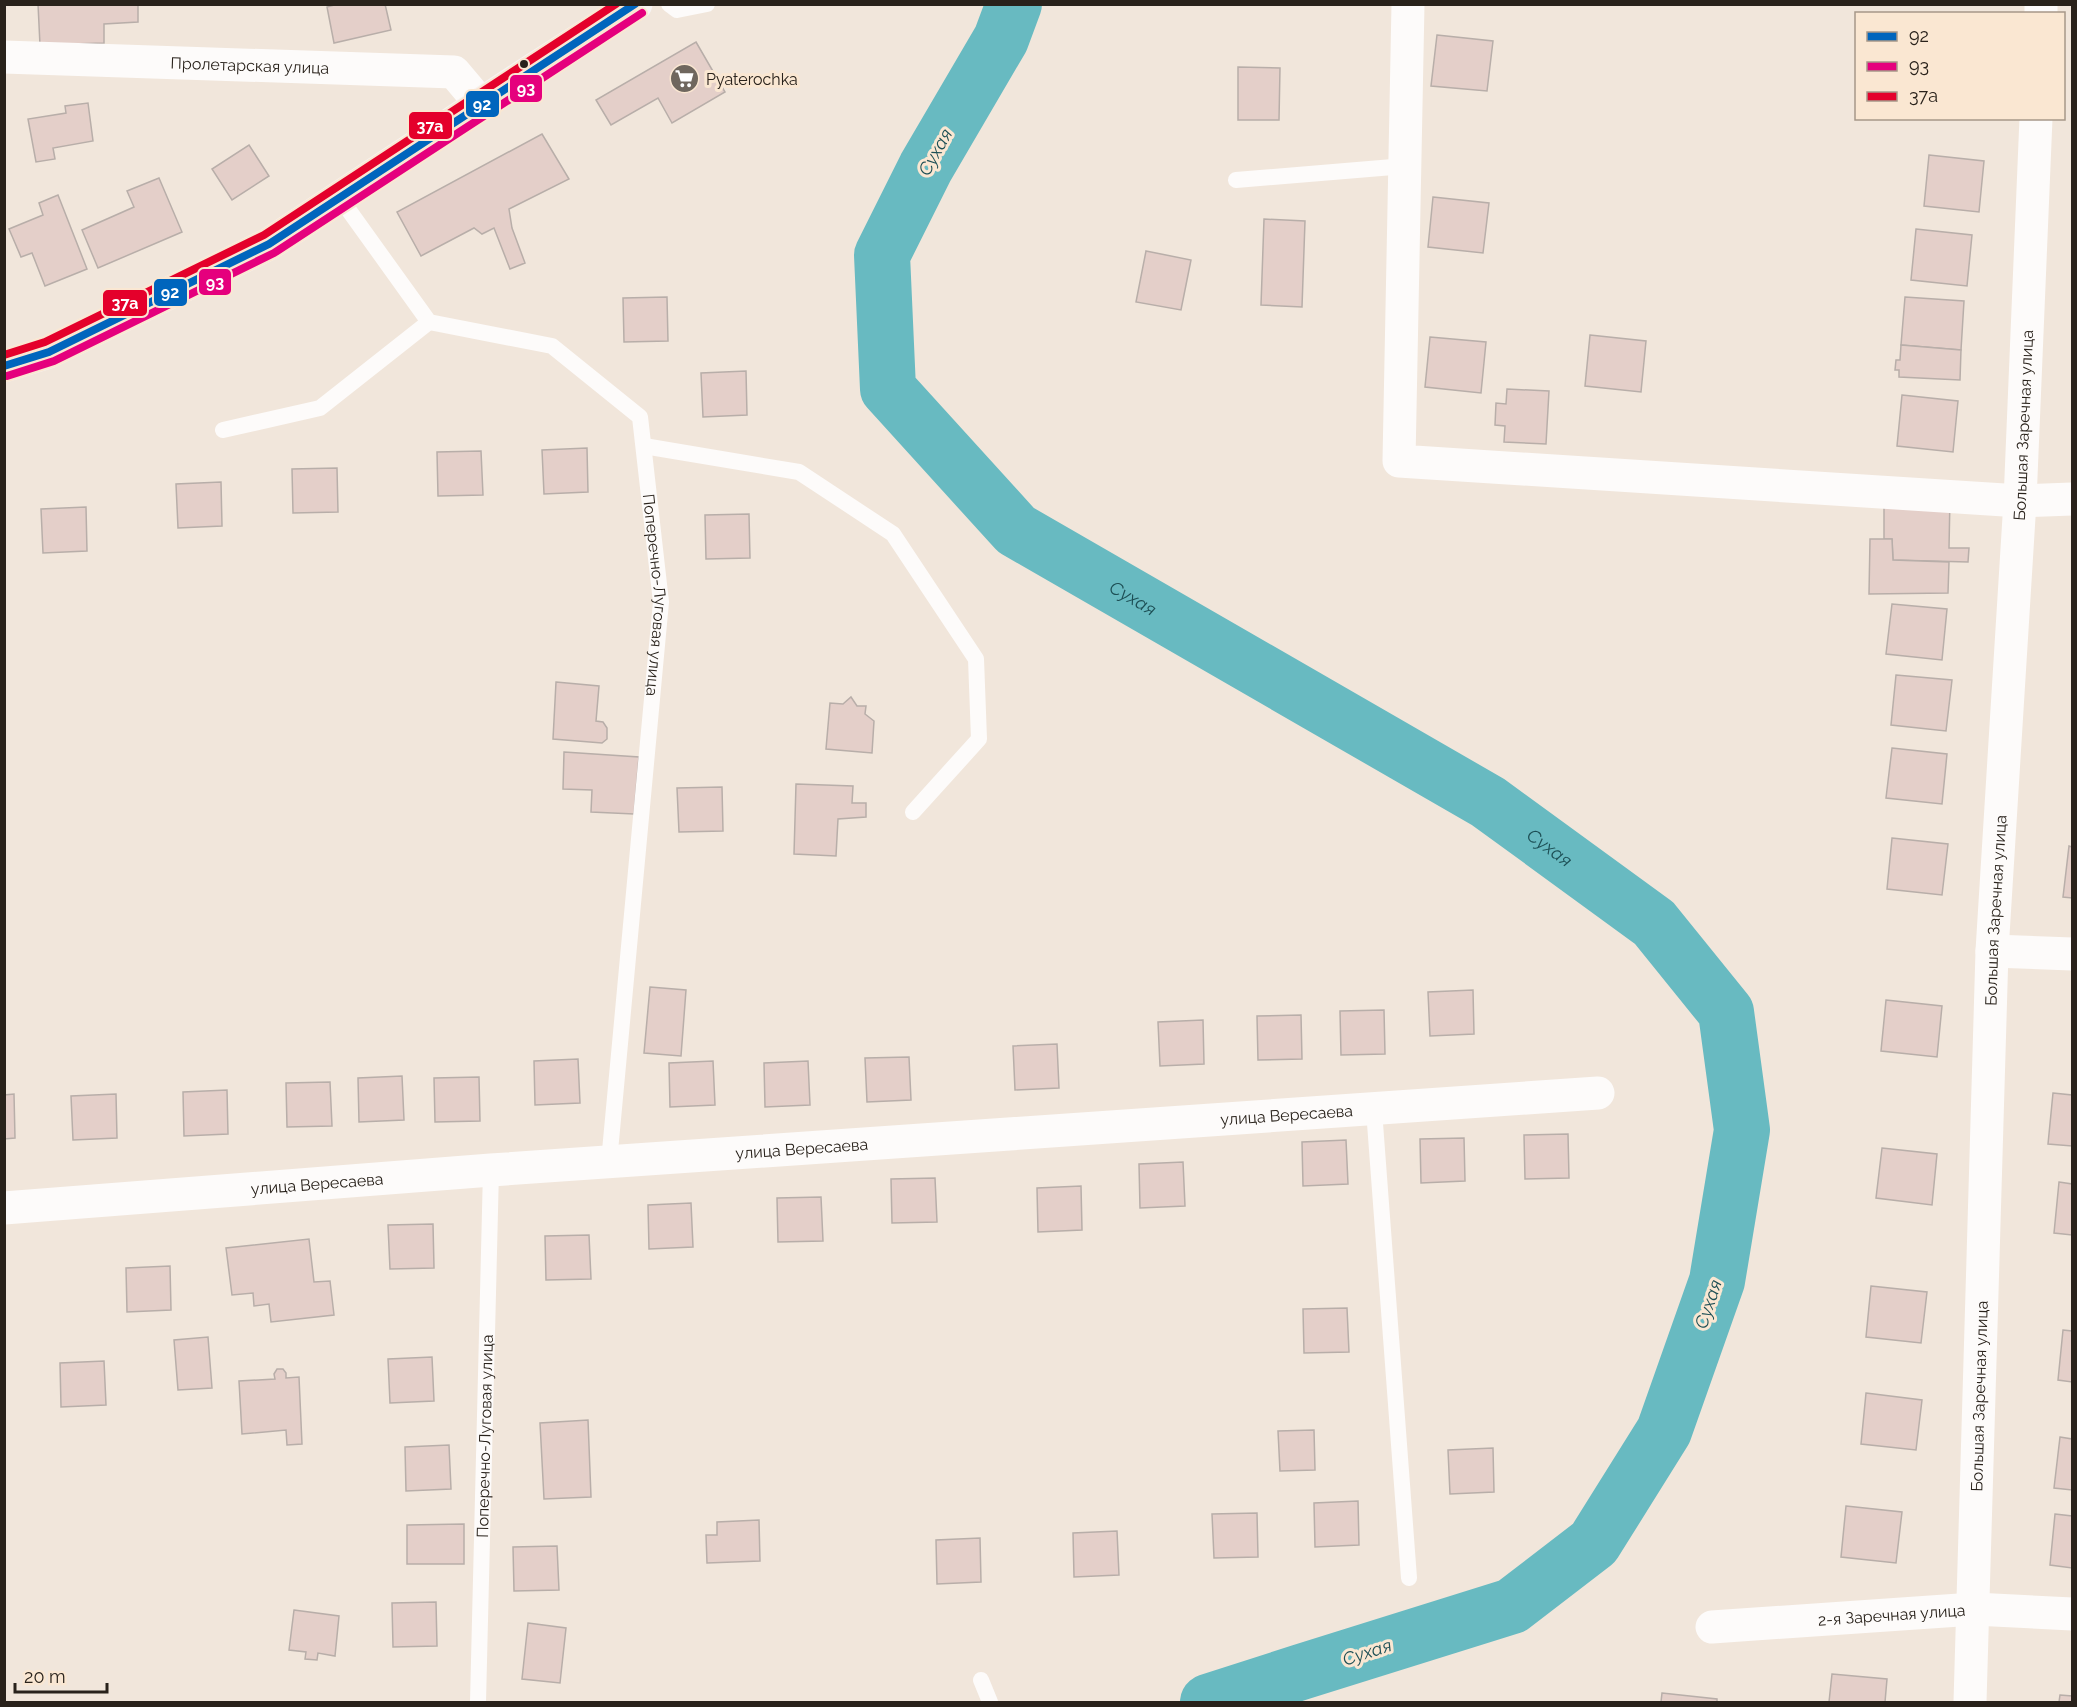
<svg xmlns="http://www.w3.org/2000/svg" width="2077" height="1707" font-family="Raleway,sans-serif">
<rect width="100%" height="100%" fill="#f1e6db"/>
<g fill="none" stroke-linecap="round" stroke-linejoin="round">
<path stroke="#68bac1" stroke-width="56" id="s1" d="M1014,4L1001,39L926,167L882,255L888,389L1016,530L1488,802L1654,923L1726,1012L1742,1130L1717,1281L1664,1431L1594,1543L1512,1606L1301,1672L1208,1702"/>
</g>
<g fill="#e4cfc9" stroke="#b8aea9" stroke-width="1.5">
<path d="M38,4H138V22L104,24V43L40,45Z"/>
<path d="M338,4H385L391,30L334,43L327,7Z"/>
<path d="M1437,35L1493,41L1487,91L1431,86Z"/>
<path d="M696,42L725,92L672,123L658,98L611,125L596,100Z"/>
<path d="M1238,67L1280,68L1279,120H1238Z"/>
<path d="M88,103L93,141L53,148L55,159L36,162L28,119L66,113L65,106Z"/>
<path d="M542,134L569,179L509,209L512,228L525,263L510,269L494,228L482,234L474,228L421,256L397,212Z"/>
<path d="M249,145L269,176L232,200L212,169Z"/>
<path d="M1929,155L1984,161L1979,212L1924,206Z"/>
<path d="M159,178L182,232L98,268L82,230L134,207L127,191Z"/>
<path d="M58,195L87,269L45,286L32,253L21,257L9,229L43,215L39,203Z"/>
<path d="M1433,197L1489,203L1483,253L1428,247Z"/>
<path d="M1264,219L1305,221L1302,307L1261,305Z"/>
<path d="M1916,229L1972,235L1967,286L1911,280Z"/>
<path d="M1146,251L1191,260L1181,310L1136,302Z"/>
<path d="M667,297L668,341L624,342L623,298Z"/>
<path d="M1905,297L1964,301L1961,350L1901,345Z"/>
<path d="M1590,335L1646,341L1641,392L1585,386Z"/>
<path d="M1430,337L1486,342L1481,393L1425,387Z"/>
<path d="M1901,345L1961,350L1960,380L1899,377V370H1895L1896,360H1900Z"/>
<path d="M746,371L747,415L703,417L701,373Z"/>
<path d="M1507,389L1549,391L1546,444L1504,442L1505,426L1495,425L1496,403L1506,404Z"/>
<path d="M1902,395L1958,401L1953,452L1897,446Z"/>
<path d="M587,448L588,492L544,494L542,450Z"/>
<path d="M481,451L483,495L438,496L437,452Z"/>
<path d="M337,468L338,512L293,513L292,469Z"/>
<path d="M221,482L222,526L178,528L176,484Z"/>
<path d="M1884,498H1950L1949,548H1969L1968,562L1893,560L1892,539H1884Z"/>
<path d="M86,507L87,551L43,553L41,509Z"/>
<path d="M749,514L750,558L706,559L705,515Z"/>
<path d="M1870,539H1892L1893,560L1949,562L1948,593L1869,594Z"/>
<path d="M1892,604L1947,609L1942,660L1886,654Z"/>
<path d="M1896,675L1952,680L1946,731L1891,725Z"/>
<path d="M556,682L599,686L596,721L603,722L607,728V739L602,743L553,739Z"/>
<path d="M851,697L857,706H866L865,714L874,721L872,753L826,749L830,703L843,704Z"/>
<path d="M1892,748L1947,754L1942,804L1886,798Z"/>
<path d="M564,752L639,757L634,814L591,812L592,790L563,789Z"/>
<path d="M796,784L853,786L852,803H866V817L838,819L836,856L794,854Z"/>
<path d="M722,787L723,831L679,832L677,788Z"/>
<path d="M1892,838L1948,844L1942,895L1887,889Z"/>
<path d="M2069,846L2072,847V898L2063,897Z"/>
<path d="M650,987L686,990L681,1056L644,1053Z"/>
<path d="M1473,990L1474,1034L1430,1036L1428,992Z"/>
<path d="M1886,1000L1942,1006L1937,1057L1881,1051Z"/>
<path d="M1384,1010L1385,1054L1341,1055L1340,1011Z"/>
<path d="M1301,1015L1302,1059L1258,1060L1257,1016Z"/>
<path d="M1203,1020L1204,1064L1160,1066L1158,1022Z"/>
<path d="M1057,1044L1059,1088L1015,1090L1013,1046Z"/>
<path d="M909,1057L911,1100L867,1102L865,1058Z"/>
<path d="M578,1059L580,1103L535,1105L534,1061Z"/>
<path d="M713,1061L715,1105L670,1107L669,1063Z"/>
<path d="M808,1061L810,1105L765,1107L764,1063Z"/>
<path d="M402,1076L404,1120L359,1122L358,1078Z"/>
<path d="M479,1077L480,1121L435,1122L434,1078Z"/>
<path d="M330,1082L332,1126L287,1127L286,1083Z"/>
<path d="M227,1090L228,1134L184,1136L183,1092Z"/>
<path d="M2053,1093L2072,1095V1146L2048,1144Z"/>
<path d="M14,1094L15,1138L4,1139V1095Z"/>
<path d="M116,1094L117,1138L73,1140L71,1096Z"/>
<path d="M1568,1134L1569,1178L1525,1179L1524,1135Z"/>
<path d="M1464,1138L1465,1181L1421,1183L1420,1139Z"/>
<path d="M1346,1140L1348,1184L1303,1186L1302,1142Z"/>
<path d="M1882,1148L1937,1154L1932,1205L1876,1198Z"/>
<path d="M1183,1162L1185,1206L1140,1208L1139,1164Z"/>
<path d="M935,1178L937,1222L892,1223L891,1179Z"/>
<path d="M2059,1182L2072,1184V1235L2054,1233Z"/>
<path d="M1081,1186L1082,1230L1038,1232L1037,1188Z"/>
<path d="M821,1197L823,1241L778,1242L777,1198Z"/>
<path d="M691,1203L693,1247L649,1249L648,1205Z"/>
<path d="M433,1224L434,1268L390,1269L388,1225Z"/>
<path d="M589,1235L591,1279L546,1280L545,1236Z"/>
<path d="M309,1239L314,1282L330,1281L334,1315L271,1322L269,1304L254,1306L253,1293L232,1295L226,1248Z"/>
<path d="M170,1266L171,1310L127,1312L126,1268Z"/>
<path d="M1871,1286L1927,1292L1921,1343L1866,1337Z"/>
<path d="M1347,1308L1349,1352L1304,1353L1303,1309Z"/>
<path d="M2063,1330L2072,1331V1382L2058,1380Z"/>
<path d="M208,1337L212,1388L178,1390L174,1340Z"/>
<path d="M432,1357L434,1401L390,1403L388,1359Z"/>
<path d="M104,1361L106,1405L61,1407L60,1363Z"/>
<path d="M277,1369H283L286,1373V1378L299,1377L302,1444L287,1445L286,1430L242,1434L239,1381L275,1379L274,1374Z"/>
<path d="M1866,1393L1922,1400L1916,1450L1861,1444Z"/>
<path d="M588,1420L591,1497L544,1499L540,1423Z"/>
<path d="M1314,1430L1315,1470L1280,1471L1278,1431Z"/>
<path d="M2060,1437L2072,1439V1490L2054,1488Z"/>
<path d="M449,1445L451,1489L406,1491L405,1447Z"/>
<path d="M1493,1448L1494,1492L1450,1494L1448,1450Z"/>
<path d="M1358,1501L1359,1545L1315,1547L1314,1503Z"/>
<path d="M1846,1506L1902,1512L1896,1563L1841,1557Z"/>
<path d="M1257,1513L1258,1557L1214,1558L1212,1514Z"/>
<path d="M2055,1514L2072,1516V1568L2050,1565Z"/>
<path d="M759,1520L760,1561L707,1563L706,1535H717V1522Z"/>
<path d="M464,1524V1564H407V1525Z"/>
<path d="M1117,1531L1119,1575L1074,1577L1073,1533Z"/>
<path d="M980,1538L981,1582L937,1584L936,1540Z"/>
<path d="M557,1546L559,1590L514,1591L513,1547Z"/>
<path d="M436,1602L437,1646L393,1647L392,1603Z"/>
<path d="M294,1610L339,1616L335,1656L318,1653L317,1660L305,1659L306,1652L289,1650Z"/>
<path d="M528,1623L566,1628L560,1683L522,1679Z"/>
<path d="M1832,1674L1887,1679L1885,1702H1829Z"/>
<path d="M1662,1693L1717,1699V1702H1661Z"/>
<path d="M2060,1695L2072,1696V1702H2059Z"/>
</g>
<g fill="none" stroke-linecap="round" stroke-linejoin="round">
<g stroke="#fdfbfa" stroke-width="16">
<path d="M669,4L677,10L707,4"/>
<path d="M1236,180L1405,166"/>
<path id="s2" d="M340,198L429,322L552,346L640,417L661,602L609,1162"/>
<path d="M223,430L320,408L429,322"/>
<path d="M644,446L799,472L893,534L976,659L979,739L913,812"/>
<path d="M1374,1110L1409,1578"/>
<path d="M981,1680L990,1702"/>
<path id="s3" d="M478,1702L491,1170"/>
</g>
<g stroke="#fdfbfa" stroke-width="33">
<path d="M1408,4L1399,461L2020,501L2072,499"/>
<path d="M2041,14V4"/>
<path id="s4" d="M4,57L454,72L481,104"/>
<path d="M1992,951L2072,954"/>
<path id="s5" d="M4,1208L491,1170L1598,1093"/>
<path id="s6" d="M1712,1627L1974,1609L2072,1614"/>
<path id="s7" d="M1970,1702L1992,951L2020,501L2036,118"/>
</g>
<path stroke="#f7f3f2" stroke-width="33" d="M4,366L49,352L269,244L528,73L636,4"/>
<defs>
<path id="bus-1" d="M4,366L49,352L269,244L635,4"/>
<path id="bus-2" d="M7,376L54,361L274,253L642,13"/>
<path id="bus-3" d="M4,355L45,342L264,235L616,4"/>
</defs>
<use href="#bus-1" stroke="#fae7d2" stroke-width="12"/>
<use href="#bus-2" stroke="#fae7d2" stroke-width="12"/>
<use href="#bus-3" stroke="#fae7d2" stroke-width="12"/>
<use href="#bus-1" stroke="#0065bd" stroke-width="8"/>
<use href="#bus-2" stroke="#e5007d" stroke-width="8"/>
<use href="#bus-3" stroke="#e4002b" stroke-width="8"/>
</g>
<defs>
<symbol id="supermarket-disc" viewBox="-11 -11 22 22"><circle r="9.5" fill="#6f675e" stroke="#fae7d2"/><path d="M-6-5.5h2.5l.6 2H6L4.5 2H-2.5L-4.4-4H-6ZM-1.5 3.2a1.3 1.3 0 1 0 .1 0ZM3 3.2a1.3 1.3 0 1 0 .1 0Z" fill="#fff"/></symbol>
</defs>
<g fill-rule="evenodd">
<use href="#supermarket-disc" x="668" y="62" width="33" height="33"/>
</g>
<circle fill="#29221b" stroke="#fae7d2" stroke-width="2" cx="524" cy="64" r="5"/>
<g text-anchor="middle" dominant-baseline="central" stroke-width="6" stroke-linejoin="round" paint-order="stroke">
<g font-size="16" fill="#29221b" stroke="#fae7d2">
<text stroke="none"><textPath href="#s4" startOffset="246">Пролетарская улица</textPath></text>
<text stroke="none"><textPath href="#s7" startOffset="1278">Большая Заречная улица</textPath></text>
<text stroke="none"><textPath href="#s2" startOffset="570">Поперечно-Луговая улица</textPath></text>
<text stroke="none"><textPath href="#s7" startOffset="792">Большая Заречная улица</textPath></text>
<text stroke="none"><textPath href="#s5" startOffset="1286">улица Вересаева</textPath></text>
<text stroke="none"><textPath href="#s5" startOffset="800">улица Вересаева</textPath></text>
<text stroke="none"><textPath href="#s5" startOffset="314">улица Вересаева</textPath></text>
<text stroke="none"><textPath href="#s7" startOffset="306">Большая Заречная улица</textPath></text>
<text stroke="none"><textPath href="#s3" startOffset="266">Поперечно-Луговая улица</textPath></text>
<text stroke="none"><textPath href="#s6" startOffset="180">2-я Заречная улица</textPath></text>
</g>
<g font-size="16" fill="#29221b" stroke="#fae7d2" text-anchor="start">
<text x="706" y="79">Pyaterochka</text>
</g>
<g font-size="18" font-style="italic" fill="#1d4f55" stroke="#fae7d2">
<text transform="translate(935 152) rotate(-61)">Сухая</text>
<text stroke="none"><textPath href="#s1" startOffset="744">Сухая</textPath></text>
<text stroke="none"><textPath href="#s1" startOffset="1230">Сухая</textPath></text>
<text transform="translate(1708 1304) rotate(-72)">Сухая</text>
<text transform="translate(1367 1652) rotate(-18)">Сухая</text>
</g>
</g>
<g stroke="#fae7d2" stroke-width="2">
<rect x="509" y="74" width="34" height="29" rx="6" fill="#e5007d"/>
<rect x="465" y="90" width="35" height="28" rx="6" fill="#0065bd"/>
<rect x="408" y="111" width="45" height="29" rx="6" fill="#e4002b"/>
<rect x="198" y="268" width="34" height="28" rx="6" fill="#e5007d"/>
<rect x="153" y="278" width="35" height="29" rx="6" fill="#0065bd"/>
<rect x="102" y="289" width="46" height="28" rx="6" fill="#e4002b"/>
</g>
<g font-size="16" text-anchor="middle" font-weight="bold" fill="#fff">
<text x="526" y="94">93</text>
<text x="482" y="110">92</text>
<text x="430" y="132">37а</text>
<text x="215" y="288">93</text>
<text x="170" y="298">92</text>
<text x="125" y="309">37а</text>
</g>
<rect width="2077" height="1707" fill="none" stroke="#29221b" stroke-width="12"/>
<rect x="1855" y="12" width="210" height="108" fill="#fae7d2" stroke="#a69889" stroke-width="1.5"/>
<rect x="1867" y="32" width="30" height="9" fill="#0065bd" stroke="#a69889" stroke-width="1.5"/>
<text x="1909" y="42" font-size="18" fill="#29221b">92</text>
<rect x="1867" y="62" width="30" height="9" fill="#e5007d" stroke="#a69889" stroke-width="1.5"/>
<text x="1909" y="72" font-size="18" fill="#29221b">93</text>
<rect x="1867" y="92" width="30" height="9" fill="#e4002b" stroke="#a69889" stroke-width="1.5"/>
<text x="1909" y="102" font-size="18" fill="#29221b">37а</text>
<path d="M15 1683v9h92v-9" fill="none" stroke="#29221b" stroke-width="3"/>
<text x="24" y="1683" font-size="18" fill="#29221b" stroke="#fae7d2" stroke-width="4.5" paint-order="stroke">20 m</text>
</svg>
